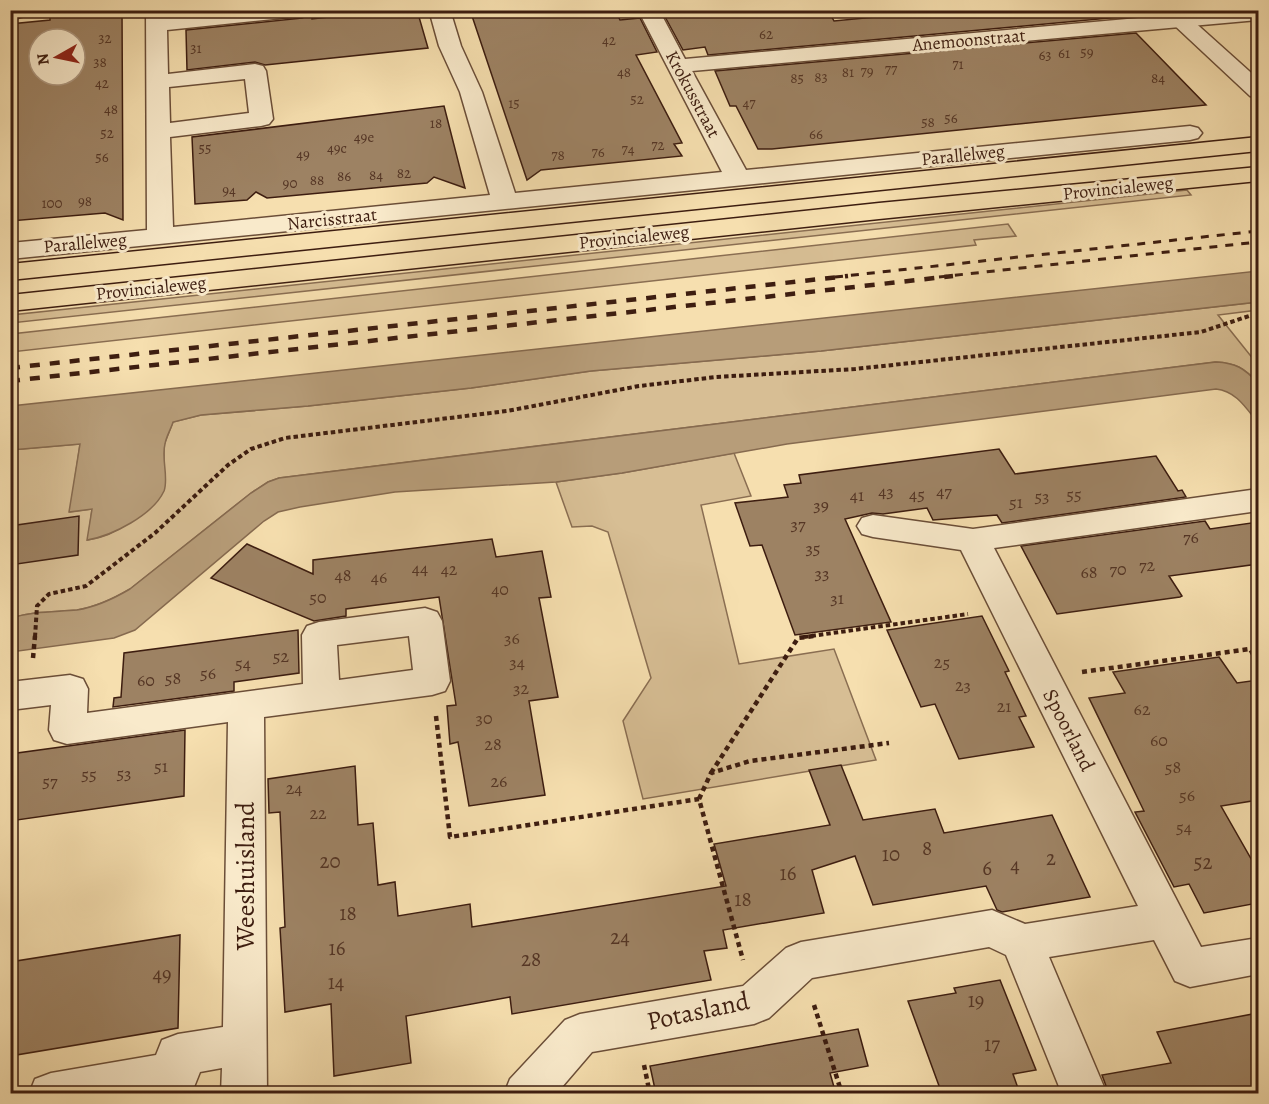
<svg xmlns="http://www.w3.org/2000/svg" width="1269" height="1104" font-family="Alegreya,serif">
<rect width="100%" height="100%" fill="#f6dfaf"/>
<filter id="stains"><feTurbulence type="fractalNoise" baseFrequency=".00333" numOctaves="4"/><feColorMatrix values="0 0 0 0 .2 0 0 0 0 .09 0 0 0 0 .02 0 0 0 .5 -.17"/></filter>
<radialGradient id="worn" r=".72"><stop offset=".6" stop-color="#630" stop-opacity="0"/><stop offset="1" stop-color="#630" stop-opacity=".3"/></radialGradient>
<g fill="#d7be94" stroke="#8a6e52" stroke-width="1.5">
<path d="M1187,190L1191,195L11,323V315Z"/>
<path d="M1008,224L1016,236L974,240L976,245L11,352V334Z"/>
<path d="M1258,302V310L1218,315L1258,365V383C1244,368 1236,363 1215,362L279,478L268,482L251,493L130,589C113,599 96,607 77,610C53,612 34,611 11,618V450L80,444L70,512L92,509L88,540C121,535 142,513 164,490V445L173,422L201,415L308,406L471,388L591,371L821,351Z"/>
<path d="M734,453L751,496L701,505L739,664L834,649L876,760L643,799L623,721L651,678L608,532L592,526L572,527L556,482L622,473Z"/>
</g>
<g fill="#b79d79" stroke="#866a4f" stroke-width="1.5">
<path d="M1258,271V302L821,351L591,371L471,388L308,406L201,415L173,422C171,429 166,437 165,444C161,458 169,478 164,491C153,515 112,536 87,540L92,509L69,512L80,444L11,450V406Z"/>
<path d="M1216,362C1236,363 1244,368 1258,383V423C1246,408 1236,391 1216,389L787,444L622,473L556,482L395,492L300,507L278,512L264,521L135,630L114,638L11,652V618C34,611 53,612 77,610C96,607 113,599 130,589L251,493L268,482L279,478Z"/>
</g>
<g fill="#9d8263" stroke="#3d1d10" stroke-width="1.5" fill-rule="evenodd">
<path d="M108,10H122L123,220L105,213L10,221V24L50,20V16ZM39,39H75V75H39Z"/>
<path d="M391,10H417L428,48L265,65L255,62L187,70L186,30L302,18L312,14V19Z"/>
<path d="M470,10H568L570,14L615,10L620,20L640,18L657,52L636,55L682,143L674,144L682,156L541,170L527,180Z"/>
<path d="M681,10H828L834,21L948,10H1115L1121,17L708,55L705,47L683,50L664,15L683,13Z"/>
<path d="M1136,33L1206,105L772,149H758L736,106H730L715,71Z"/>
<path d="M444,106L465,188L434,177L427,183L267,198L256,192L247,200L195,204L192,137Z"/>
<path d="M999,449L1015,474L1156,456L1178,491L1182,490L1186,497L1002,523L997,515L933,520L927,508L883,514L872,513L845,519L891,622L795,635L762,545L750,546L735,503L788,497L784,485L801,483L799,475Z"/>
<path d="M79,516L78,555L10,565V526Z"/>
<path d="M1205,521L1210,529L1258,522V564L1169,576L1182,596L1180,597L1057,614L1021,546Z"/>
<path d="M492,539L496,557L542,551L551,597L539,598L558,697L529,701L545,795L469,806L458,742L450,744L447,706L456,705L439,597L346,609V616L314,621L211,578L247,544L313,574V560Z"/>
<path d="M982,616L1009,671L1005,672L1026,716L1019,717L1034,747L959,759L935,704L921,707L887,630Z"/>
<path d="M298,630L299,673L234,682V691L113,707L114,698L121,697L124,653Z"/>
<path d="M1219,657L1237,683L1258,680V800L1221,806L1258,871V903L1204,913L1189,884L1174,887L1135,812L1144,811L1089,698L1125,693L1113,672Z"/>
<path d="M185,730L184,796L10,821V754Z"/>
<path d="M841,765L863,820L935,809L944,833L1052,815L1090,897L1002,912L997,910L986,886L873,905L855,856L812,870L824,913L723,930L727,948L704,951L711,980L512,1014L510,997L406,1016L411,1063L334,1076L331,1004L285,1012L280,928L285,927L280,812L269,813L268,779L355,766L358,825L373,823L378,885L395,882L398,916L470,904L472,927L726,886L714,844L830,825L809,770Z"/>
<path d="M180,935L178,1028L10,1056V962Z"/>
<path d="M1000,980L1036,1070L1013,1074L1020,1094H942L908,1001L956,993L954,988Z"/>
<path d="M1258,1013V1094H1109L1102,1075L1171,1063L1157,1032Z"/>
<path d="M858,1029L868,1066L830,1073L836,1094H656L650,1066Z"/>
</g>
<g fill="none" stroke-linecap="round" stroke-linejoin="round">
<defs>
<g id="minor">
<path d="M10,10H35L32,14L10,20Z"/>
<path d="M146,10H166L167,18L236,10H312L309,14L302,16L167,30L168,74L255,64L263,66L266,71L273,119L269,124L261,126L170,137L173,227L490,195L460,92L439,46L429,10H450L461,46L482,92L515,193L722,172L638,10H659L685,59L1227,10H1258V20L692,71L746,170L1190,126L1198,128L1202,133L1198,138L1190,140L10,259V243L147,230ZM245,79L249,113L170,123L169,87Z"/>
<path d="M1258,489V511L994,548L1201,947L1258,938V974L1190,987L1175,981L1154,940L1049,957L1107,1094H1062L1006,955L989,947L812,978L769,1018L754,1024L592,1052L556,1094H504L510,1079L565,1020L580,1014L743,986L786,948L801,942L992,910L1025,924L1138,906L961,550L873,537L862,534L857,526L862,518L873,515L973,529Z"/>
<path d="M425,608L437,612L442,621L450,681L445,691L432,695L264,717L267,1094H221L222,1068L200,1072L194,1087L175,1094H29L35,1079L51,1073L156,1055L162,1040L178,1034L223,1027L228,722L67,744L54,740L49,730L51,705L10,710V682L70,675L83,679L88,689L87,713L303,684L302,635L307,626L319,622ZM409,636L413,670L339,680L337,645Z"/>
</g>
<path id="tertiary" d="M1158,10H1181L1258,79V98L1250,96Z"/>
<g id="primary">
<path d="M1258,137V151L10,280V264Z"/>
<path d="M1258,167V181L879,219L10,311V295L879,203Z"/>
</g>
</defs>
<use href="#minor" stroke="#6b4e38" stroke-width="3"/>
<use href="#tertiary" stroke="#6b4e38" stroke-width="3"/>
<use href="#primary" stroke="#3d1d10" stroke-width="3"/>
<g stroke="#3d1d10" stroke-width="4" stroke-dasharray="4.5 3" stroke-linecap="butt">
<path d="M35,637L37,606L49,594L86,586L155,533L228,465L251,449L285,438L507,411L639,386L716,377L855,369L1201,332L1258,313"/>
<path d="M804,637L968,614"/>
</g>
<g stroke="#3d1d10" stroke-width="4.5" stroke-dasharray="5 4" stroke-linecap="butt">
<path d="M33,658L35,636"/>
<path d="M1082,672L1250,649L1258,663"/>
<path d="M436,716L450,837L699,799L743,960"/>
<path d="M711,773L798,638L814,636"/>
<path d="M699,799L711,773L750,761L889,743"/>
<path d="M814,1005L842,1094"/>
<path d="M644,1065L650,1094"/>
</g>
<use href="#minor" fill="#f9eacb" fill-rule="evenodd"/>
<use href="#tertiary" fill="#f9eacb" fill-rule="evenodd"/>
<use href="#primary" fill="#f6dfaf" fill-rule="evenodd"/>
<g stroke="#3d1d10" stroke-width="3" stroke-dasharray="8 8" stroke-linecap="butt">
<path d="M835,277L1258,231"/>
<path d="M939,277L1258,242"/>
</g>
<g stroke="#3d1d10" stroke-width="4.5" stroke-dasharray="10 10" stroke-linecap="butt">
<path d="M10,368L848,276"/>
<path d="M10,381L953,276"/>
</g>
</g>
<g text-anchor="middle" dominant-baseline="central" stroke-width="6" stroke-linejoin="round" paint-order="stroke">
<g font-size="15" fill="#553625">
<text x="766" y="34">62</text>
<text x="105" y="38">32</text>
<text x="609" y="40">42</text>
<text x="196" y="48">31</text>
<text x="1087" y="52">59</text>
<text x="1064" y="53">61</text>
<text x="1045" y="55">63</text>
<text x="100" y="62">38</text>
<text x="958" y="64">71</text>
<text x="891" y="69">77</text>
<text x="867" y="71">79</text>
<text x="624" y="72">48</text>
<text x="848" y="72">81</text>
<text x="821" y="77">83</text>
<text x="797" y="78">85</text>
<text x="1158" y="78">84</text>
<text x="102" y="83">42</text>
<text x="637" y="99">52</text>
<text x="514" y="103">15</text>
<text x="749" y="103">47</text>
<text x="111" y="109">48</text>
<text x="951" y="118">56</text>
<text x="928" y="122">58</text>
<text x="436" y="123">18</text>
<text x="107" y="133">52</text>
<text x="816" y="134">66</text>
<text x="364" y="137">49e</text>
<text x="658" y="145">72</text>
<text x="205" y="148">55</text>
<text x="337" y="148">49c</text>
<text x="628" y="149">74</text>
<text x="598" y="152">76</text>
<text x="303" y="154">49</text>
<text x="558" y="155">78</text>
<text x="102" y="157">56</text>
<text x="404" y="173">82</text>
<text x="376" y="175">84</text>
<text x="344" y="176">86</text>
<text x="317" y="180">88</text>
<text x="290" y="183">90</text>
<text x="229" y="190">94</text>
<text x="85" y="201">98</text>
<text x="52" y="203">100</text>
</g>
<g font-size="18" fill="#3d1d10" stroke="#f9eacb">
<text transform="translate(969 40) rotate(-5)">Anemoonstraat</text>
<text transform="translate(693 94) rotate(62)">Krokusstraat</text>
<text transform="translate(963 155) rotate(-6)">Parallelweg</text>
<text transform="translate(1118 188) rotate(-6)">Provincialeweg</text>
<text transform="translate(332 219) rotate(-6)">Narcisstraat</text>
<text transform="translate(634 237) rotate(-6)">Provincialeweg</text>
<text transform="translate(85 243) rotate(-5)">Parallelweg</text>
<text transform="translate(151 288) rotate(-6)">Provincialeweg</text>
</g>
<g font-size="18" fill="#553625">
<text x="886" y="491">43</text>
<text x="944" y="491">47</text>
<text x="917" y="494">45</text>
<text x="1074" y="494">55</text>
<text x="857" y="495">41</text>
<text x="1042" y="496">53</text>
<text x="1016" y="502">51</text>
<text x="821" y="505">39</text>
<text x="798" y="524">37</text>
<text x="1191" y="537">76</text>
<text x="813" y="548">35</text>
<text x="1147" y="565">72</text>
<text x="420" y="568">44</text>
<text x="449" y="569">42</text>
<text x="1118" y="569">70</text>
<text x="1089" y="572">68</text>
<text x="822" y="573">33</text>
<text x="343" y="575">48</text>
<text x="379" y="577">46</text>
<text x="500" y="589">40</text>
<text x="318" y="597">50</text>
<text x="837" y="598">31</text>
<text x="512" y="638">36</text>
<text x="281" y="656">52</text>
<text x="517" y="662">34</text>
<text x="942" y="662">25</text>
<text x="243" y="663">54</text>
<text x="208" y="673">56</text>
<text x="173" y="678">58</text>
<text x="146" y="680">60</text>
<text x="963" y="685">23</text>
<text x="521" y="688">32</text>
<text x="1004" y="706">21</text>
<text x="1142" y="709">62</text>
<text x="484" y="718">30</text>
<text x="1159" y="740">60</text>
<text x="493" y="744">28</text>
<text x="161" y="766">51</text>
<text x="1173" y="767">58</text>
<text x="124" y="773">53</text>
<text x="89" y="774">55</text>
<text x="50" y="781">57</text>
<text x="499" y="781">26</text>
<text x="294" y="788">24</text>
<text x="1187" y="795">56</text>
<text x="318" y="813">22</text>
<text x="1184" y="827">54</text>
</g>
<g font-size="21" fill="#3d1d10" stroke="#f9eacb">
<text transform="translate(1069 730) rotate(63)">Spoorland</text>
</g>
<g font-size="21" fill="#553625">
<text x="927" y="848">8</text>
<text x="891" y="854">10</text>
<text x="1051" y="858">2</text>
<text x="330" y="861">20</text>
<text x="1203" y="862">52</text>
<text x="1015" y="865">4</text>
<text x="987" y="868">6</text>
<text x="788" y="873">16</text>
<text x="743" y="899">18</text>
<text x="348" y="913">18</text>
<text x="620" y="937">24</text>
<text x="337" y="948">16</text>
<text x="531" y="959">28</text>
<text x="162" y="974">49</text>
<text x="336" y="982">14</text>
<text x="976" y="1000">19</text>
<text x="992" y="1044">17</text>
</g>
<g font-size="26" fill="#3d1d10" stroke="#f9eacb">
<text transform="translate(245 876) rotate(-90)">Weeshuisland</text>
<text transform="translate(698 1011) rotate(-12)">Potasland</text>
</g>
</g>
<rect width="1269" height="1104" fill="none" stroke="#f6dfaf" stroke-width="36"/>
<rect x="12" y="12" width="1245" height="1080" fill="none" stroke="#3d1d10" stroke-width="3"/>
<rect x="18" y="18" width="1233" height="1068" fill="none" stroke="#3d1d10" stroke-width="1.5"/>
<g transform="translate(57 57) rotate(261)"><circle r="28" fill="#f9eacb" stroke="#ae9880" stroke-width="1.5"/>
<path d="M0-4.5L10 22L0 15L-10 22Z" fill="#8f2418"/>
<text y="-9" font-size="16" font-weight="bold" text-anchor="middle" fill="#3d1d10">N</text>
</g>
<rect width="100%" height="100%" filter="url(#stains)"/>
<rect width="100%" height="100%" fill="url(#worn)"/>
</svg>
